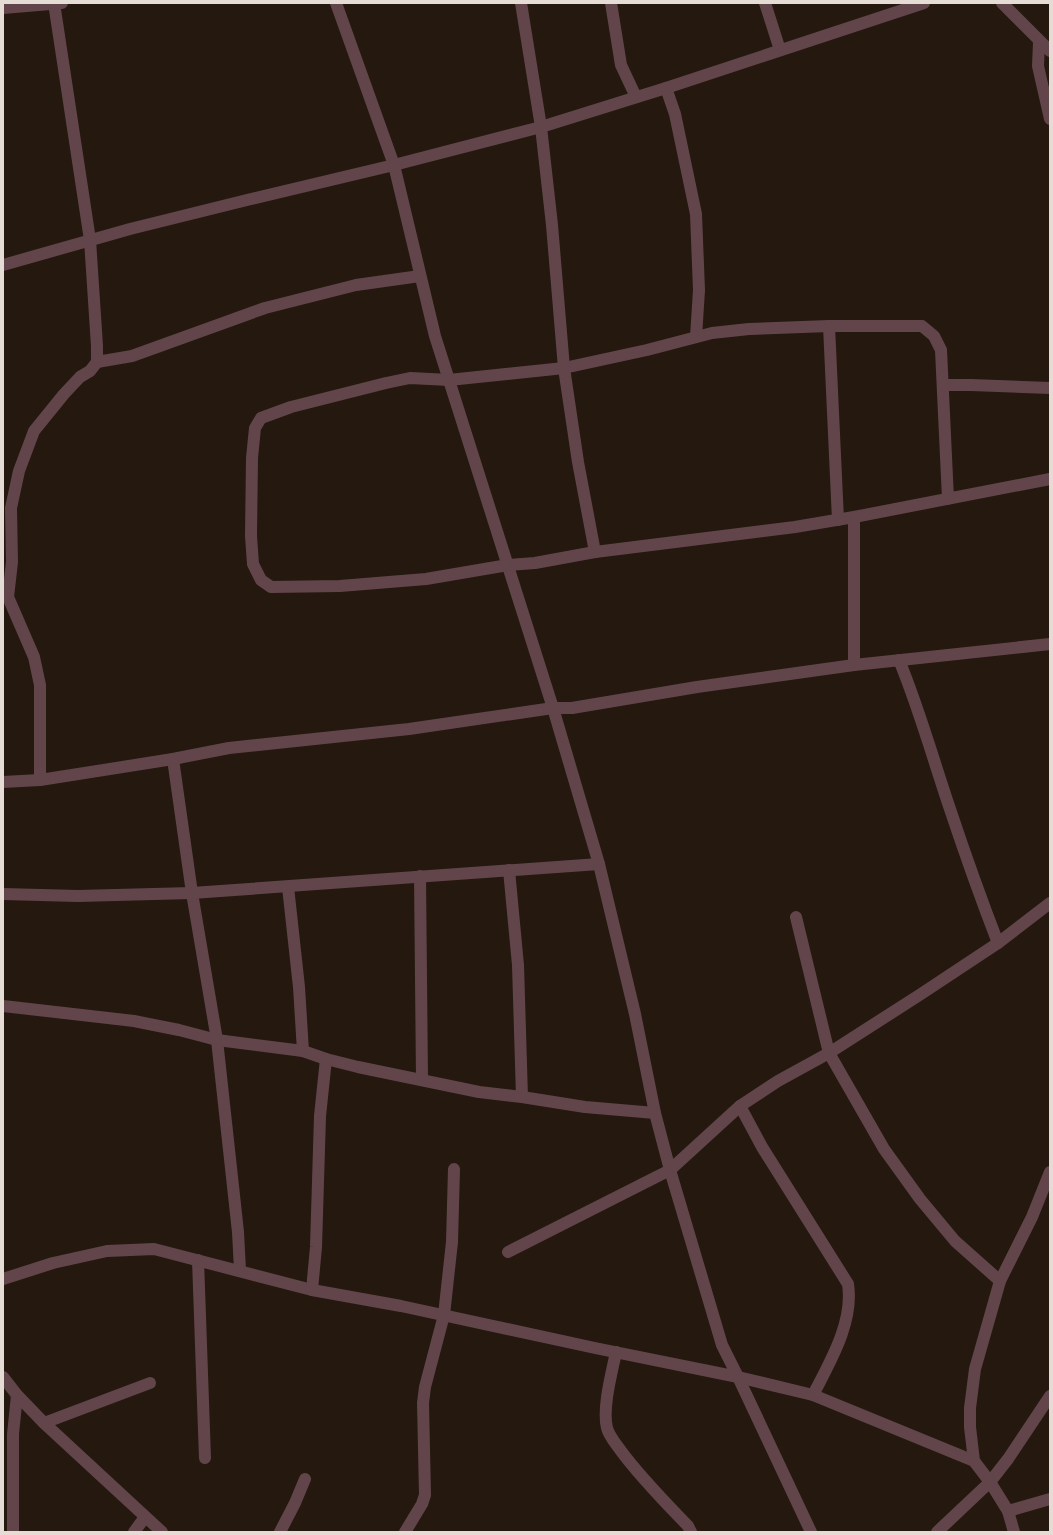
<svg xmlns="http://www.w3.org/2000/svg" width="1053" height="1535" font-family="Poppins,sans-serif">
<rect width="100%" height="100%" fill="#25180f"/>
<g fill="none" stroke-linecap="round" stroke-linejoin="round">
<g stroke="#62454b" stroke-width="12">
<path d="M336,3L394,165L435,336L553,708L599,864L635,1014L655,1113L670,1170L722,1345L738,1377L811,1532"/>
<path d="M521,3L541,127L552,225L564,368L578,462L595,552"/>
<path d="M611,3L621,65L636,97"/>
<path d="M765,3L780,50"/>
<path d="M1002,3L1050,51"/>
<path d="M3,8L62,3"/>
<path d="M1039,42L1038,66L1050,119"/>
<path d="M666,88L675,114L696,214L699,290L696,337"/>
<path d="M3,265L130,229L247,200L394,165L541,127L666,88L924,3"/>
<path d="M829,326L838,520"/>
<path d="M97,362L132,356L265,308L356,285L420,276"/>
<path d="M943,385H971L1050,388"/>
<path d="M948,499L941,350L934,336L922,326H829L749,329L712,333L647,350L564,368L449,380L410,378L386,383L291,407L261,418L255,428L252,458L251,536L253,564L261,580L271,587L340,586L426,579L508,565L535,563L595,552L795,527L854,517L1050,479"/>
<path d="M854,517V665"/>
<path d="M899,660C919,708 933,759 950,809C965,854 981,899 998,943"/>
<path d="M173,759L192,893L217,1040L238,1232L240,1270"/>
<path d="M40,780V685L34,657L8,597L12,562L11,508L19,471L34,431L64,394L80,377L90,371L97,362V346L90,240L54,3"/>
<path d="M3,782L40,780L173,759L229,748L409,729L553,708H572L697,687L854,665L1050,644"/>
<path d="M509,870L518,965L522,1097"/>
<path d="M420,876L422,1080"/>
<path d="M288,887L299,987L303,1051"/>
<path d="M3,894L78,896L192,893L599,864"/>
<path d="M796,917L829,1053L884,1149L920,1199L955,1241L1000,1281"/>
<path d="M3,1006L134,1021L179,1030L217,1040L303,1051L326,1059L358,1067L479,1092L522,1097L585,1107L655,1113"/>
<path d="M740,1106L762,1147L848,1284C854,1322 830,1362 813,1395"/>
<path d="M508,1252L670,1170L740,1106L778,1081L829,1053L921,994L998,943L1050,903"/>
<path d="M198,1260L205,1458"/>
<path d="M3,1279L53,1263L107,1251L154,1249L312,1290L401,1306L595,1348L738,1377L813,1395L974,1461"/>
<path d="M312,1290L316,1247L320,1116L326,1059"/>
<path d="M616,1352C612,1372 602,1408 607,1428C609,1436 616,1444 621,1451C641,1478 665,1502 688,1526L691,1532"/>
<path d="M3,1377L17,1395L44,1423L162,1532"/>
<path d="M44,1423L150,1383"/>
<path d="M1008,1511L1050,1499"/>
<path d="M13,1532V1434L17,1395"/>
<path d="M134,1532L145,1517"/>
<path d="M280,1532L295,1503L305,1479"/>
<path d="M405,1532L422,1504L425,1495L423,1403L425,1387L444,1315L452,1242L454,1169"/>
<path d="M937,1532L990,1482L1008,1459L1050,1396"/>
<path d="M1014,1532L1008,1511L990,1482L974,1461L970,1427V1408L975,1369L1000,1281L1032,1217L1050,1172"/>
</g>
</g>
<rect width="1053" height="1535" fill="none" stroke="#e5dcd6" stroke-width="8"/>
</svg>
